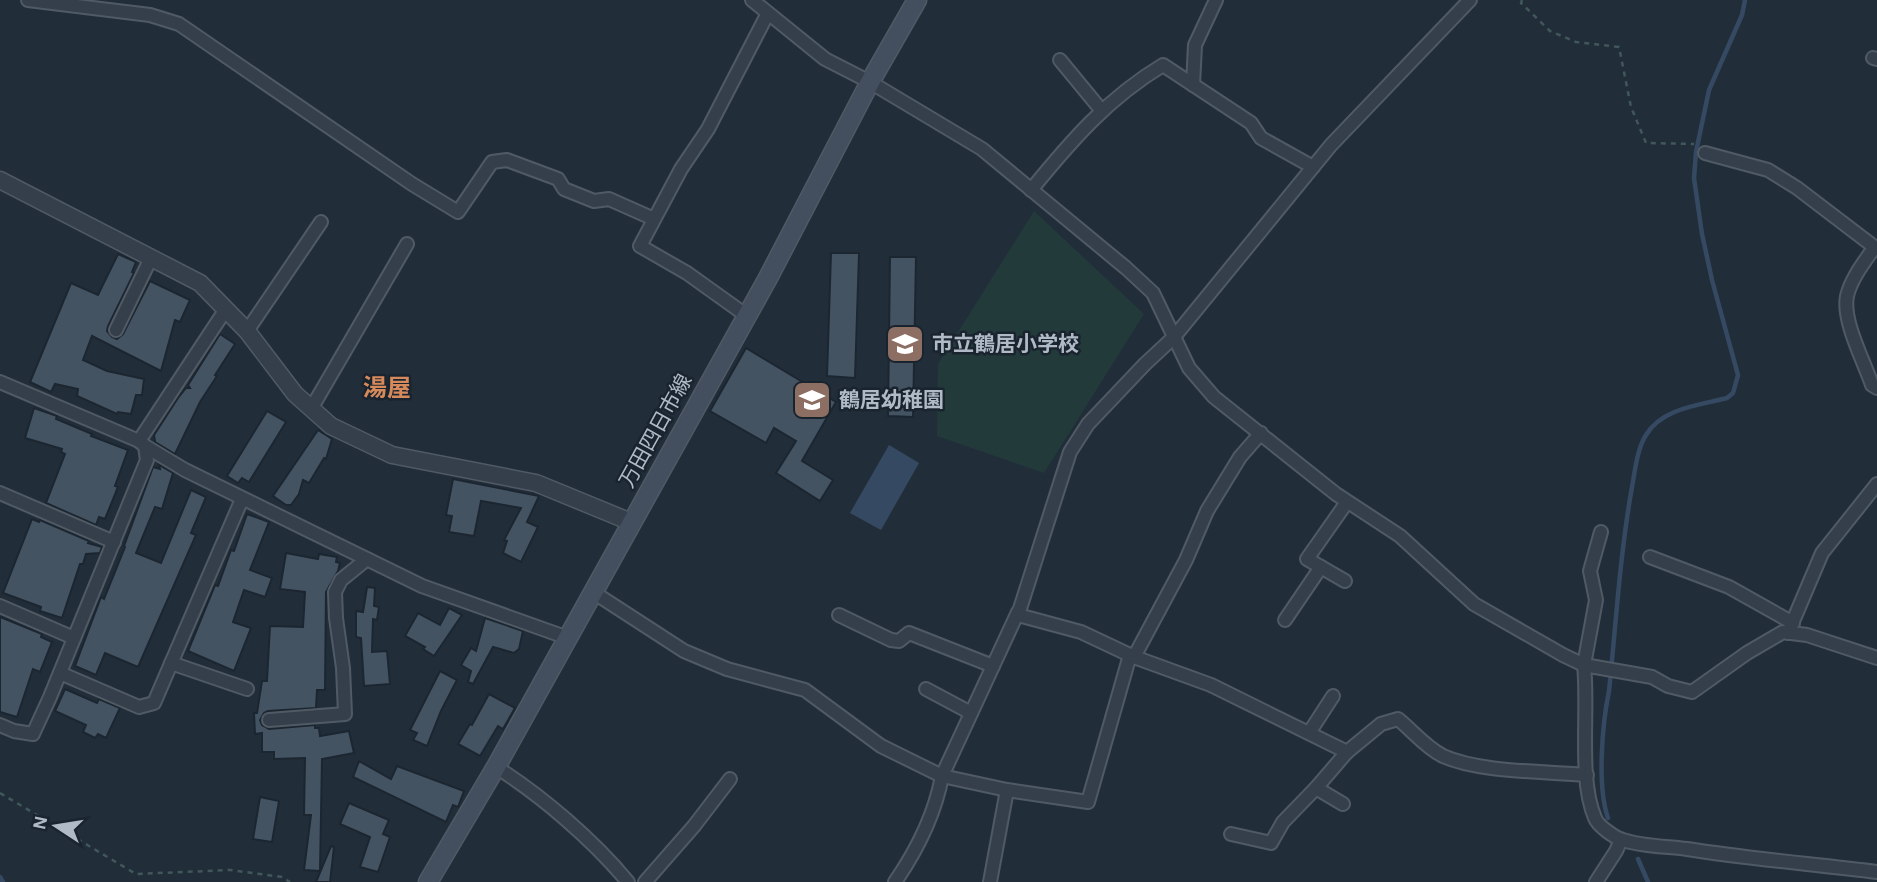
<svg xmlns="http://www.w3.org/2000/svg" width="1877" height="882" font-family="'Alegreya Sans','Noto Sans JP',sans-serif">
<rect width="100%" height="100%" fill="#212e3a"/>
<path fill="#233a3b" d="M1034,211L1144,314L1044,473L937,436L938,364Z"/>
<path fill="#354a62" d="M889,445L919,463L881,530L850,513Z"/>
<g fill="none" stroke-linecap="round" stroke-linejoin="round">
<g stroke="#354a62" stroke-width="4.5">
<path d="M1608,818C1597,787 1602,725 1609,691C1616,623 1620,554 1632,487C1635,471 1637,449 1646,435C1662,408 1700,405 1727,398L1733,393L1738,375L1712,280L1702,234L1694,178L1696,152L1709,90L1742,15L1745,0"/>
<path d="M1638,859L1648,882"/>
<path d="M0,877L3,882"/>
</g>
</g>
<g fill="#445362" stroke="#1c2631" stroke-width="2">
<path d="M831,253H859L855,378L827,376Z"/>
<path d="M118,254L136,262L132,272L134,273L108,326L107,331L112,337L117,339L123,334L150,281L190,300L180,322L175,320L161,371L92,336L83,360L107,371L144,379L142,395H136L131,414L118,412L117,414L77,396L78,389L55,384L51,392L30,382L71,283L98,295Z"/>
<path d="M890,257H916L913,417L888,416Z"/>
<path d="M220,334L235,344L215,375L217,376L200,402L175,454L155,442L154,435L178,398L186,388H190L188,385Z"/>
<path d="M746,348L836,402L802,461L833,480L820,501L776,473L796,441L774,428L766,443L710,411Z"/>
<path d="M34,408L57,416L56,419L92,434L91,436L128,450L115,486L118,487L105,519L99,517L96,525L46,503L65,454L61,452L62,449L25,438Z"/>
<path d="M267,411L286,422L249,482L242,478L238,483L227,476Z"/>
<path d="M318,430L332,439L326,459L324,458L309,483L303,480L299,494L291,505H286L273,496Z"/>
<path d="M159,465L173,473L162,509L155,507L136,553L161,563L191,490L206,497L191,533L196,535L138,667L105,653L96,675L75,666L101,597L104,599L125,547L124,546L153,467L160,469Z"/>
<path d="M453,479L539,496L527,522L538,527L521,562L503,553L507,541L504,540L521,508L481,501L474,536L449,532L452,516L446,515Z"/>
<path d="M247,514L269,522L250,570L272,578L265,597L244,590L233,622L251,628L234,671L188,651L215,585L218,586L231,550L234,551Z"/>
<path d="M32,519L39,522L40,520L89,541L88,543L102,547L100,553L86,554L83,564H80L62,618L40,611L41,607L3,593Z"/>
<path d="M286,553L318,559L319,554L337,557L336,562L340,563L338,571L326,592L325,690H317L316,708L268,711L264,713L260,720L262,725L269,729L315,725V728H319L320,736L349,731L354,753L322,759L320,871L304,870L311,815H304L305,758L274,759V752H262V733L255,734L254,713H257L262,681H267L270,626L303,627L305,592L280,589Z"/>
<path d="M367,587L375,588L374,606L379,607L377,620L373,619L372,652L387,651L390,684L364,686L361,638L356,637V611L363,612Z"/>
<path d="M449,608L462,615L434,656L423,649L425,647L405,636L418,613L440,625Z"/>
<path d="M0,617L42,634L41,637L52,642L40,672L33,669L17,717L0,712Z"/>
<path d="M485,618L523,631L519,649L514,653L493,647L473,684L468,682L471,671L461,665L471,648L476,651Z"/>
<path d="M440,671L457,680L441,711L427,746L413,740L417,733L410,730Z"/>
<path d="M65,689L97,703L99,699L120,708L106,738L98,734L95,738L83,732L86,725L55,711Z"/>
<path d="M489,694L515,708L503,729L498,726L480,756L458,744L470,724L472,725Z"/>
<path d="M359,761L391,779L397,766L464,791L458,807L453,805L446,822L353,777Z"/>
<path d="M260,797L279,801L272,842L253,839Z"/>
<path d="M349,803L389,820L383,834L390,837L378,872L360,867L370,837L340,824Z"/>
<path d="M331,846L334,847L330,882H316Z"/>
</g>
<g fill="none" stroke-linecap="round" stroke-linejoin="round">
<defs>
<g id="minor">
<path d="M28,0L150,15L179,24L412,184L458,212L492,162L507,160L558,179L564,189L594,201L609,199L654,219"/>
<path d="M752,0L825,59L870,82L982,149L1126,268L1153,293L1189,368L1214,397L1336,494L1400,536L1474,604L1563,655L1584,665C1589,709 1578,779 1595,818C1598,826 1615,838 1623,840C1644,847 1666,846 1687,849C1750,859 1813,864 1877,872"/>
<path d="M1873,58L1877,59"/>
<path d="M1060,60L1102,111"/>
<path d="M1193,85L1195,45L1216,0"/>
<path d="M1705,153L1768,170L1797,188L1877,249"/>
<path d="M1031,190C1071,141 1108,98 1163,65L1251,123L1261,138L1313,167"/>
<path d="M1874,248C1864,262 1851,279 1847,296C1842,321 1864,361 1872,385L1877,388"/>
<path d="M747,316L687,273L640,246L681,169L708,129L768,13"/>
<path d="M116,330L151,258"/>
<path d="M247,331L321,222"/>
<path d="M0,382L139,441L145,446L147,460L50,697L33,734L14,731L0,725"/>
<path d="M311,409L407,244"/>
<path d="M1261,433L1240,457L1207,511L1186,560L1134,657L1211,685L1347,752L1381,724L1398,719C1413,731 1425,747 1443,756C1481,773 1545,771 1587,775"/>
<path d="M139,441L226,309"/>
<path d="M145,446L185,470L422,586L568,638"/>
<path d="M0,493L114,542"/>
<path d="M1601,532L1590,571L1596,600L1584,665L1652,677L1668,686L1692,692L1747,653L1783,632L1807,635L1877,658"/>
<path d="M1650,557L1729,587L1793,623"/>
<path d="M1345,581L1307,559L1347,502"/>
<path d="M593,592L684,651L727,669L805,690L881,746L942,776L1007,790L1088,802L1130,655"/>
<path d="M0,606L74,638"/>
<path d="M839,615L891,640L899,641L909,633L993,666"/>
<path d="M1018,615L1081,632L1134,657"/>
<path d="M1285,620L1321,567"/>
<path d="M1788,633L1822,553L1877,484"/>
<path d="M171,663L247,689"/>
<path d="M60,673L139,707L154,703L242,499"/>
<path d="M926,689L971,713"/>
<path d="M269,720L345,714L343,668L336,618L335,592L341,580L367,559"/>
<path d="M1309,733L1333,696"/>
<path d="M496,767C542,796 593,840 628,882"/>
<path d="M1343,804L1316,788L1347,752"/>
<path d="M1231,834L1271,843L1283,822L1316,788"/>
<path d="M645,882L694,826L730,779"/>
<path d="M895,882C917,850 935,814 942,776L1018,612V615L1070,452L1088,424L1145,364L1174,337L1331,145L1470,0"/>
<path d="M990,882L1007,790"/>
<path d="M1596,882L1616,851L1621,840"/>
</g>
<path id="tertiary" d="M0,180L200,283L247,331L295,394L331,426L392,455L536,483L631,522"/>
<path id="secondary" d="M428,882L496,767L768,278L870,82L917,0"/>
</defs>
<use href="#minor" stroke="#505a65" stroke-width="16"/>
<use href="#tertiary" stroke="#505a65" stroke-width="19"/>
<use href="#secondary" stroke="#505a65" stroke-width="21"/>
<g stroke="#415759" stroke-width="2.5" stroke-dasharray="5 5" stroke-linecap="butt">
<path d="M1522,0L1521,3L1550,31L1576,42L1619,47L1631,107L1646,143L1694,144"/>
<path d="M0,793L136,874L230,870L282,877L290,882"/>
</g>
<use href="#minor" stroke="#353f4b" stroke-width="12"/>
<use href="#tertiary" stroke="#353f4b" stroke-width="16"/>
<use href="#secondary" stroke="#434f5e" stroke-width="18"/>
</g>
<defs>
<symbol id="school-square" viewBox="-11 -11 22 22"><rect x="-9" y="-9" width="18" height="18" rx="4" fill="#8d6e63" stroke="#1a242f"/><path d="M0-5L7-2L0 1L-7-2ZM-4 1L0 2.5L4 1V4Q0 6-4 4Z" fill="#fff"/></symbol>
</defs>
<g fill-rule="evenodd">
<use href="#school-square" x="883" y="322" width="44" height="44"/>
<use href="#school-square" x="790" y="378" width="44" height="44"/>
</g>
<g text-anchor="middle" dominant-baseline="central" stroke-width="5" stroke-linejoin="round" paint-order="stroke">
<g font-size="21" font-weight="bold" fill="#b0bac7" stroke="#1a242f" text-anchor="start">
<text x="932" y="344">市立鶴居小学校</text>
<text x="839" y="400">鶴居幼稚園</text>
</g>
<g font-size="21" fill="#b0bac7" stroke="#1a242f">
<text transform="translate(656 431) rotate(-61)">万田四日市線</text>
</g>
<g font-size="24" font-weight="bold" fill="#d68a5c" stroke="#1a242f">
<text x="387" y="389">湯屋</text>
</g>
</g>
<g transform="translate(56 826) rotate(282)" stroke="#1a242f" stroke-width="5" paint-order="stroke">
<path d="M0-5L12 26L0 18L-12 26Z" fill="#b0bac7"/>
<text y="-10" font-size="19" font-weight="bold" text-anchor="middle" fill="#b0bac7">N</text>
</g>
</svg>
